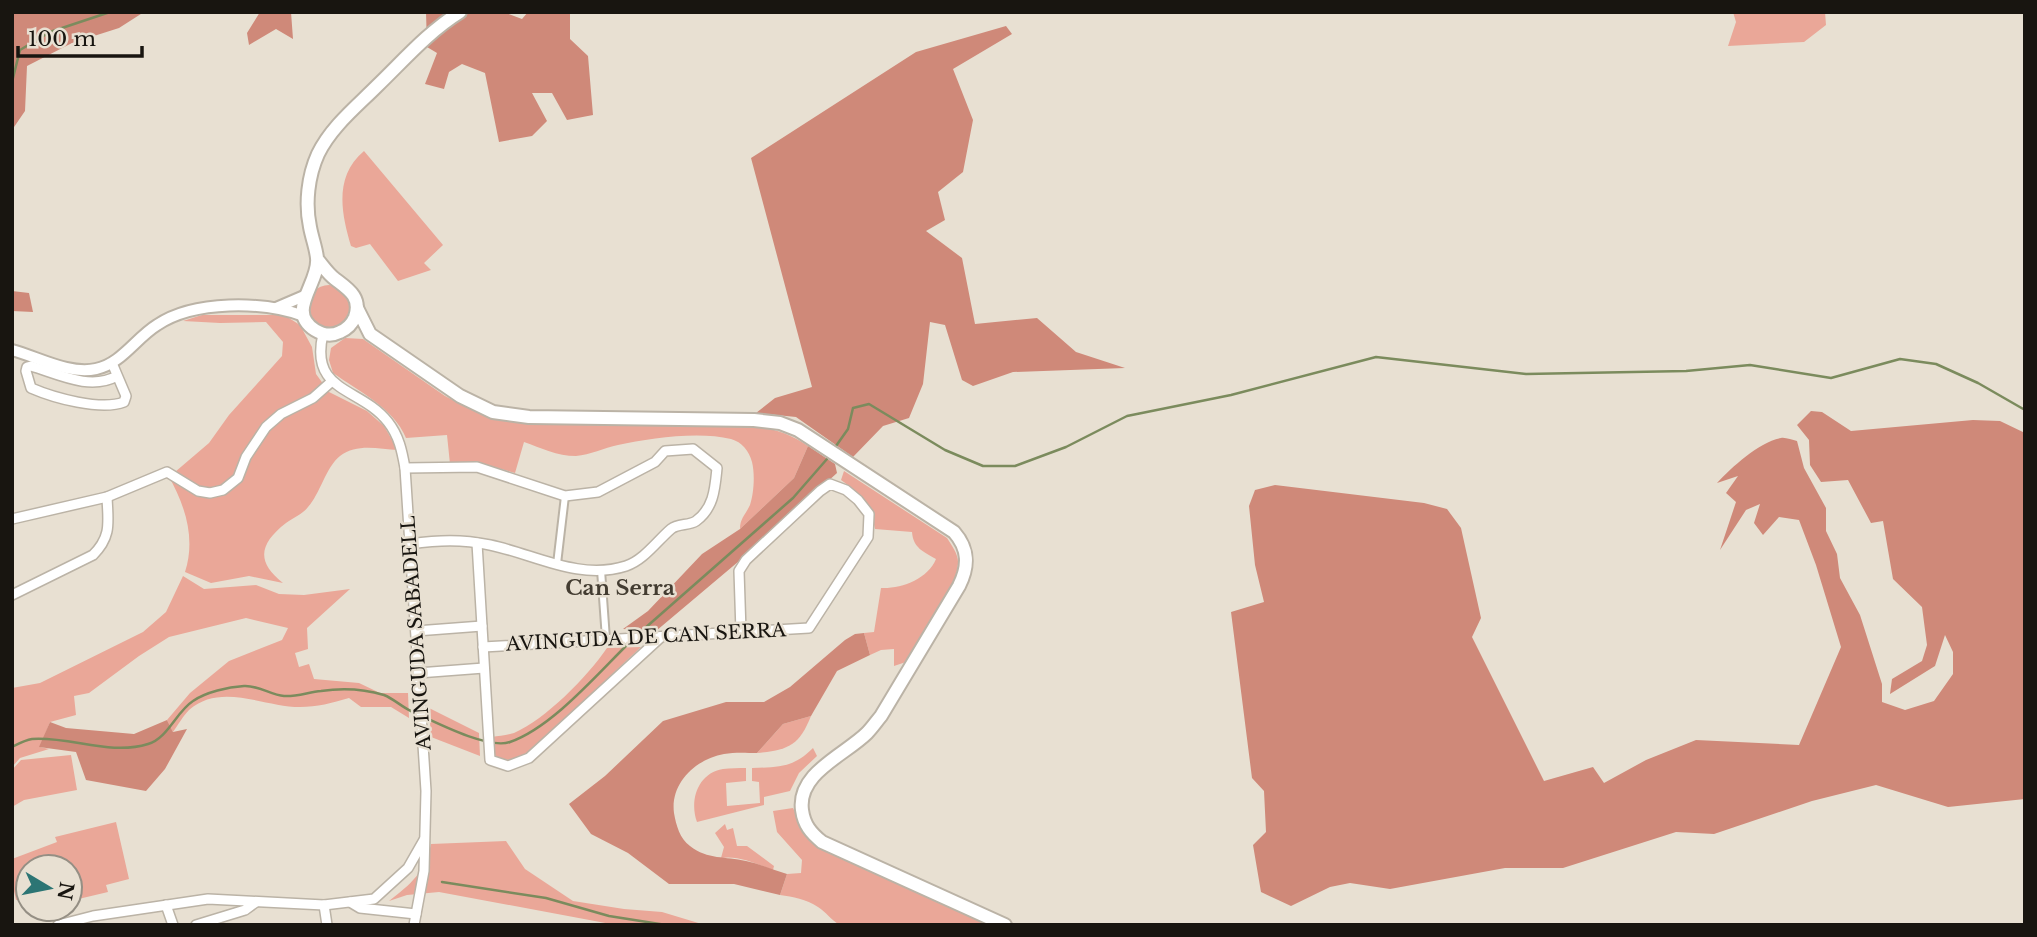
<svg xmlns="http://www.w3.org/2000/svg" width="2037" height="937" font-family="'Libre Baskerville',serif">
<rect width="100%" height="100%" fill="#e8e0d2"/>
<g fill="#eaa798">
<path d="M1733,12H1825L1826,25L1804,42L1728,46L1736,22Z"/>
<path d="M364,151L443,245L424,263L431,270L398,281L370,244L356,248L351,246C341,213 334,176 364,151Z"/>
<circle cx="329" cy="307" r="22"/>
<path d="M202,315H284L300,325L312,347L316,374L324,385C305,400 282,409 264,425C242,443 237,501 199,487C190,484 182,477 175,472L209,443L229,415L282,356L283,342L266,322L220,323L183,321Z"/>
<path d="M345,338L363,339L445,396L474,411L502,418L739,424C766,427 786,431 808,446L794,478L740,529C740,518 746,514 750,505C754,493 755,474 752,462C749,451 742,442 731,439C699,431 650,438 618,445C604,448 590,455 576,456C557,456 541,448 524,442L515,473L480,463L450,464L447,435L406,438C394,408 358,391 333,373L329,360L331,348Z"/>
<path d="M325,390L367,411L384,426L398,450C378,449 357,443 340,456C326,467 320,494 308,507C303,514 293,518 286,523C259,544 256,562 283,583L249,576L211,583L185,572C196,538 185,505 168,475L198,494L226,493C244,480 246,461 257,443C272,418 302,405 325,390Z"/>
<path d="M844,471L947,538C952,546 959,555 958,564C957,588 920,640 906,662L894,666V649L881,650L870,655L864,633L874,632L881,588C901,589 928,579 936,559C924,552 913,548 912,532L875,529C869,502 863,496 841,480Z"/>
<path d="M183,576L204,589L256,585L279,594L304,595L350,589L307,628L308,649L295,653L299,667L309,664L314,679L359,683L380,693H408L409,718L391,707H361L349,698C332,703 317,707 300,707C264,707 221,682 189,710C183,716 178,725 173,732L167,720L190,693L229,661L282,640L288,628L246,618L169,637L139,656L89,693L74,696L76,715L50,722L40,747L49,749L20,758L12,767V688L40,683L143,632L166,612Z"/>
<path d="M641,647L525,756L510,760L497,759L493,751L492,737C499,736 507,735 514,733C546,719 587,677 607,648Z"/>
<path d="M429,708L479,733L480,756L431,737Z"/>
<path d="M811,716C799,746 788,750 757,753L783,724Z"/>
<path d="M813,748L817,756L799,773L790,791L764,797V805L697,822C689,800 698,773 723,769C730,768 739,768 746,768V781L726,783L727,806L760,803L759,782L752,781V768C779,767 793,768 813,748Z"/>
<path d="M71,755L77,790L24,800L12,807V770L21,760Z"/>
<path d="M793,808L809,840L823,850L993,925H840C831,920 826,912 818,907C806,899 793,897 780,895L787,874L801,873L802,860L777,832L773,811Z"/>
<path d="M116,822L129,879L106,885L108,892L70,901V867H28V898L16,900L12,882V859L57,842L55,837Z"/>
<path d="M725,824L727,830L733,828L737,846H747L774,866L773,870C757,864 738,855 721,858L724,847L715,833Z"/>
<path d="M506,841L525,869L573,901L624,909L662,912L705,925H616L439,892L407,895L389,901C411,884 425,872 431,844Z"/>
</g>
<g fill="#cf8979">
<path d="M12,12H144L119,28L72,43L27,66L25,111L12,130Z"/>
<path d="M260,12H291L293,39L276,29L249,45L247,33Z"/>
<path d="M426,12H503L522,19L528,12H570V39L588,56L593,115L567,120L552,93H532L547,121L532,136L499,142L485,73L462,64L449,72L444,89L425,84L437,53L427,47Z"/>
<path d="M1006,26L1012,34L953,69L973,120L963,172L938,192L945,220L926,231L962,258L975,324L1037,318L1076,352L1125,368L1013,372L973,386L962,380L945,325L930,322L923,384L909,418L883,426L853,457L796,417L756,413L775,398L812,387L751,158L916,52Z"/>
<path d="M12,291L29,293L33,312L12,311Z"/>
<path d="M1811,411L1822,412L1851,431L1973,420L2000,421L2025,433V799L1948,807L1876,785L1812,801L1714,834L1676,832L1563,868H1505L1390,889L1350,883L1330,887L1291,906L1261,892L1253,845L1266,832L1264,791L1252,778L1231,612L1264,602L1255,565L1249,506L1255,490L1275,485L1424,503L1447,509L1461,528L1481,618L1472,637L1544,781L1593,767L1604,783L1646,760L1696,740L1799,745L1841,647L1816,565L1799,520L1779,517L1763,535L1754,523L1760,504L1746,510L1720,550L1736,502L1726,493L1738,476L1717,483C1732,467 1759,442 1781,438C1785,437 1792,440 1797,441L1804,468L1826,508V531L1837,554L1840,578L1860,615L1882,684V702L1905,710L1934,701L1953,674V652L1945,635L1935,666L1890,694L1892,679L1922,661L1927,645L1922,607L1893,579L1883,521L1871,523L1848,480L1821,482L1810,465L1809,440L1797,425Z"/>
<path d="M808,446L835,464L837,473L745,556L656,631L623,629L648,611L702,554L740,529L794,478Z"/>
<path d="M864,633L870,655L837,671L811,716L783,724L757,753C747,753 735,752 724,754C696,759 670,783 674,813C676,825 680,839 690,846C708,860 725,856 746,861C760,864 774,870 787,874L780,895L734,884H669L628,853L591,834L569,804L605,776L663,721L726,702H764L790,687L845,640L855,634Z"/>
<path d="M167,720L173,732L187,729L165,769L146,791L86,780L76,752L39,747L50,722L66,728L134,734Z"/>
</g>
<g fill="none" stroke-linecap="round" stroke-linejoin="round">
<g stroke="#7b8b5d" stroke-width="2.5">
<path d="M12,82L20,50L50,32L110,12"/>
<path d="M836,446L848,429L853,408L869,404L945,450L983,466H1015L1066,447L1127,416L1231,395L1376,357L1526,374L1686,371L1750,365L1831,378L1900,359L1936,364L1978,383L2025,410"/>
<path d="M636,636L793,498L827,459"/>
<path d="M12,747C18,744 25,740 32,739C70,736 110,756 148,744C168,738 176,712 193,701C206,692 228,687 244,686C258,685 271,695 284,696C296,697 309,692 321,691C341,688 364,689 384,695C394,699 402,707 411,711C433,721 488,750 510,742C553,727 599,672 631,641"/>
<path d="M442,882L546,898L609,916L666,925"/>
</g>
<defs>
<g id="pedestrian">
<path d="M557,564L565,496"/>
<path d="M601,570L606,639"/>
</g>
<g id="minor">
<path d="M323,334C309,393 361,387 388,422C399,436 402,451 405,468L426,791L424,871L414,925"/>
<path d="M112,363L126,396L124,402C101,411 54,398 31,388L26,371L27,367L31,366C58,374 90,391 117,376"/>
<path d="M405,468L477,467L565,496L598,492L655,462L665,451L693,449L717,468C715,488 714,508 696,521C689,526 678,523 671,529C657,541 644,560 626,566C579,581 534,554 490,545C461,539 439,540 410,544"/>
<path d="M12,519L107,497L167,472L198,491L210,493L223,490L238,478L246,457L266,427L281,414L313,398L331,382"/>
<path d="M477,543L490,760L508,766L529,758L661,637"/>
<path d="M12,595L93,555C112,536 108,522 107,497"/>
<path d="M416,631L482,626"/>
<path d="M483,647L809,628L868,537L869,514L858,500L846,490L830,484L820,491L746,560L739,571L741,632"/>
<path d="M418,673L484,668"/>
<path d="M350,902L360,908L416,914"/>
<path d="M166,905L173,925"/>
<path d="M324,905L327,925"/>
<path d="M58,925L93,916L208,899L324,905L374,899L408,868L424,840"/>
<path d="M196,925L245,910L256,902"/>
</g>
<g id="tertiary">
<path d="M276,308L304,296"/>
<path d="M12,350C38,357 69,375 96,369C121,364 136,338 157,325C194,300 263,301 304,316"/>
</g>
<g id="secondary">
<path d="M317,259C323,266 328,274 335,279C348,289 362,297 355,317C352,324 347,329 340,332C332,336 323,335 315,330C285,311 320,283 317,258C316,248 312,238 310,227C305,204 308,176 318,154C331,127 356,107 377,86C404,60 428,32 460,12"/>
<path d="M357,308L370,334L460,396L493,412L529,417L754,420L780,423L798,430L954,532C969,549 969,566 959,586L881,716C876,722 872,728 867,733C845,755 797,773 802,810C804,825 811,833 822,842L1005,925"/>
</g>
</defs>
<use href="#pedestrian" stroke="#bbb3a6" stroke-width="10"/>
<use href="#minor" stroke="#bbb3a6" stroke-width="12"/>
<use href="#tertiary" stroke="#bbb3a6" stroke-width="14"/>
<use href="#secondary" stroke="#bbb3a6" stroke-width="16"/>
<use href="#pedestrian" stroke="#fff" stroke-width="6"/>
<use href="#minor" stroke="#fff" stroke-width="9"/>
<use href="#tertiary" stroke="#fff" stroke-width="10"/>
<use href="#secondary" stroke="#fff" stroke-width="12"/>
</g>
<g text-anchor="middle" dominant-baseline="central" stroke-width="5" stroke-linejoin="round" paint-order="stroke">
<g font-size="19" fill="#181510" stroke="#e8e0d2">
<text transform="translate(416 633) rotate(-94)">AVINGUDA SABADELL</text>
<text transform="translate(646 637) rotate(-3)">AVINGUDA DE CAN SERRA</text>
</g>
<g font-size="21" font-weight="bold" fill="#433c31" stroke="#e8e0d2">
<text x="620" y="588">Can Serra</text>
</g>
</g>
<rect width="2037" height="937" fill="none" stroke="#181510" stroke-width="28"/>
<g transform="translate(49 888) rotate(100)"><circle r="33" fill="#e8e0d2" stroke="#958f84" stroke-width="2"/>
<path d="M0-5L12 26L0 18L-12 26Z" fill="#2c7574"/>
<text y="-10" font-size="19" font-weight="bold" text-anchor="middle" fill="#181510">N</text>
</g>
<path d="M18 46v10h124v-10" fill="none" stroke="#181510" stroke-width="3.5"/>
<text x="28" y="46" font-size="21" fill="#181510" stroke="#e8e0d2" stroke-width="5" paint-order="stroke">100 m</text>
</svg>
